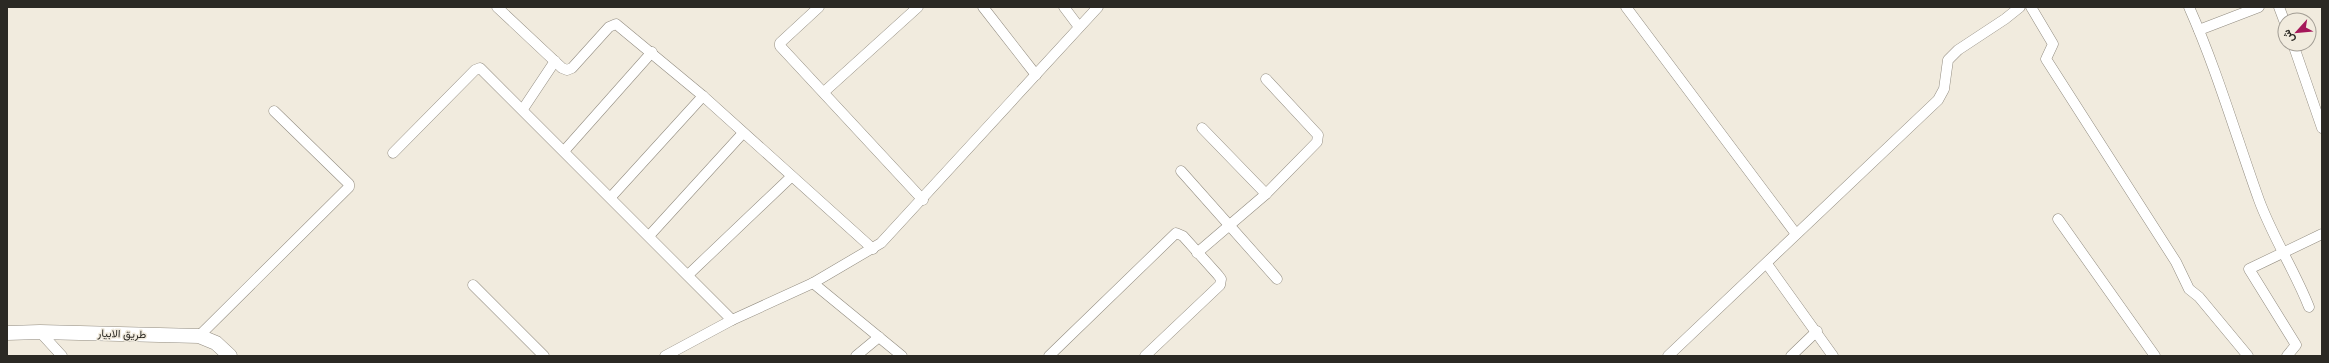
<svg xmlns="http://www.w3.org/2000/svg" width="2329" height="363" font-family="Roboto,Vazirmatn,sans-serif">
<rect width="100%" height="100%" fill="#f1ebde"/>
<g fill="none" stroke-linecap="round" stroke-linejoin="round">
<defs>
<g id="street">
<path d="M497,7L562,68L567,70L572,68L609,27L616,24L703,96L873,249"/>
<path d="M819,7L780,43V46L923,200"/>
<path d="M983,7L1036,75"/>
<path d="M1064,7L1079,27"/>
<path d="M1626,7L1796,234"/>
<path d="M2031,7L2053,44L2046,59L2176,262L2189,289L2199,297L2248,356"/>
<path d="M2189,7C2217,70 2236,136 2259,200C2273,238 2295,271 2309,307"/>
<path d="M2279,7L2285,23"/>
<path d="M2199,30L2259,7"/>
<path d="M2293,44L2322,128"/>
<path d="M824,92L918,7"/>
<path d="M523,109L555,61"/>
<path d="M1202,128L1266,194"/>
<path d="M565,150L652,52"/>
<path d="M393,153L475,70L480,68L732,320"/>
<path d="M1181,171L1277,279"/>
<path d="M611,197L703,96"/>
<path d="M2058,219L2155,356"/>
<path d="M649,236L743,133"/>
<path d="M1197,253L1266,194L1317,142L1318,135L1266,79"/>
<path d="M1767,264L1833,356"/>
<path d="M688,275L791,177"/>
<path d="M813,283L902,356"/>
<path d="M473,285L544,356"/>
<path d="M40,332L62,356"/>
<path d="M199,336L349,187V184L274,111"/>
<path d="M665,356L732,320L813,283L881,243L1098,7"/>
<path d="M856,356L879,337"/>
<path d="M1049,356L1176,233L1183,236L1218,275L1221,279L1220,285L1145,356"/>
<path d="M1668,356L1938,100L1944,89L1948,60L1958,50L2005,19L2020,7"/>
<path d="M1791,356L1817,331"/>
<path d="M2287,356L2296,345L2249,269L2322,234"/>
</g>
<path id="secondary" d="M7,333L40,332L199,336L216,343L230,356"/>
</defs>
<use href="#street" stroke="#928c80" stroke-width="11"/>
<use href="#secondary" stroke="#928c80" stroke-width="15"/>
<use href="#street" stroke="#fff" stroke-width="10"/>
<use href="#secondary" stroke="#fff" stroke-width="14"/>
</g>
<g text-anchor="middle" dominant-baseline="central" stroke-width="3" stroke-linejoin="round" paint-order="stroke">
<g font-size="11" fill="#2b2924" stroke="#f1ebde">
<text transform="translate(122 334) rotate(2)">طريق الابيار</text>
</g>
</g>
<rect width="2329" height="363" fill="none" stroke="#2b2924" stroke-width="16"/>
<g transform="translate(2297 32) rotate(243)"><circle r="19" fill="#f1ebde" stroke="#a29d94"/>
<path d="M0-3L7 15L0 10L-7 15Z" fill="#a5175a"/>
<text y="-6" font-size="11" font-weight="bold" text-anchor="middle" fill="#2b2924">ش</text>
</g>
</svg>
